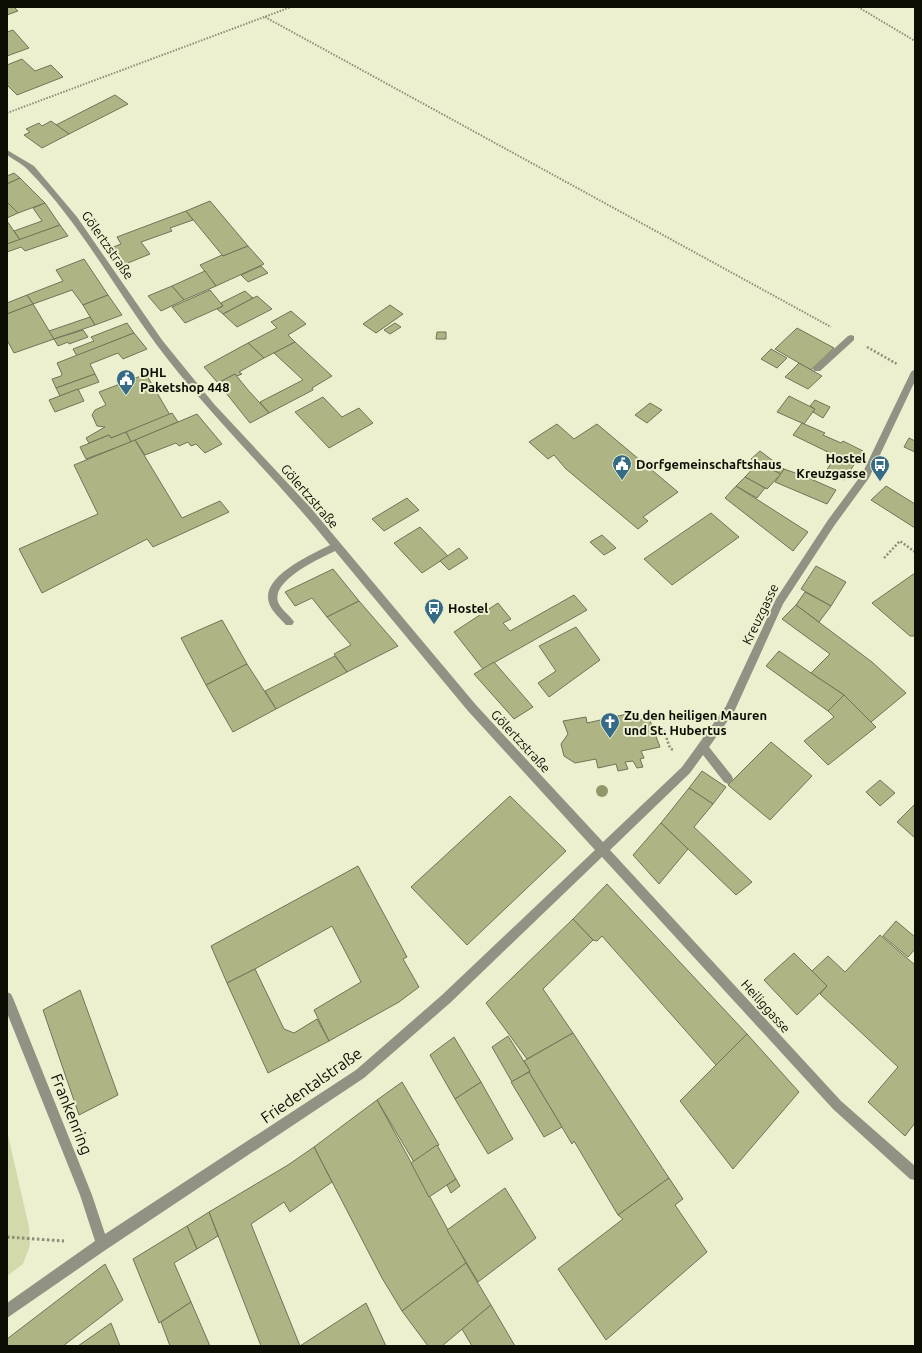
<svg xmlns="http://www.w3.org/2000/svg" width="922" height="1353" font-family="Ubuntu,sans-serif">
<rect width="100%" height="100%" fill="#ecf0ce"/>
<path fill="#d4d9ab" d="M7,1131L29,1227L30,1245L23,1264L7,1276Z"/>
<g fill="#afb485" stroke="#717456">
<path d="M7,7H14L18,11L7,15Z"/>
<path d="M13,30L29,48L7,56V32Z"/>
<path d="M22,59L35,71L51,65L63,77L17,95L7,85V65Z"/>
<path d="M115,95L128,104L69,134L56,125Z"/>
<path d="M51,121L69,134L42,148L24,135L30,132L26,129L39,123L42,126Z"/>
<path d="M14,173L20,178L7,184V176Z"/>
<path d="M20,178L45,203L18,213L7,202V184Z"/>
<path d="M210,201L248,246L223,256L186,211Z"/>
<path d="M7,202L18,213L7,218Z"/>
<path d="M45,203L60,225L20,240L14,231L42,221L33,208Z"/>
<path d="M186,211L193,220L170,228L172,231L141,242L150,254L123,265L111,248L121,244L117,237Z"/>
<path d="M7,221L20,240L7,244Z"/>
<path d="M60,225L68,236L25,251L21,247L7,252V244Z"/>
<path d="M248,246L264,264L216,286L200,265L222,255L223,256Z"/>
<path d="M84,259L108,295L83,305L72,290L33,304L27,295L63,281L56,270Z"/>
<path d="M261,266L268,273L248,282L241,275Z"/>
<path d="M205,271L216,286L184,300L172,286Z"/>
<path d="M172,286L184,300L161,311L148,296Z"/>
<path d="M210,290L223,306L185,323L172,307Z"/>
<path d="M245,291L253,298L223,314L217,309L223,306L221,303Z"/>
<path d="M27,295L33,304L7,314V303Z"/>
<path d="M108,295L122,315L95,325L83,305Z"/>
<path d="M257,296L272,309L237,327L223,314Z"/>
<path d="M33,304L54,339L14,353L7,340V314Z"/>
<path d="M390,305L403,314L376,333L363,324Z"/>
<path d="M291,311L306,324L288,335L295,342L264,358L248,343L277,328L271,322Z"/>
<path d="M90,317L95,325L54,339L49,331Z"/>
<path d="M127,323L134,333L77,356L73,349L94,341L91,337Z"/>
<path d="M395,323L401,327L390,334L384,330Z"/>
<path d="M797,328L834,348L811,370L775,349Z"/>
<path d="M83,330L88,337L69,344L68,342L58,346L54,339Z"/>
<path d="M437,332H446V339H436Z"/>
<path d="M134,333L147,349L123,359L118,353L90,364L95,374L56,388L52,379L61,376L62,374L57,363Z"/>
<path d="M295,342L332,376L312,388L313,390L269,413L260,402L303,380L274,353Z"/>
<path d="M248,343L264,358L239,372L242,374L237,376L235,374L218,383L204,367Z"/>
<path d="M771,349L787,358L777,368L761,359Z"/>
<path d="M799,363L822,376L808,389L785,377Z"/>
<path d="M95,374L99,382L60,396L56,388Z"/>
<path d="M146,374L170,415L111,438L109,435L89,443L86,438L105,427L97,426L92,415L95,410L106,405L99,392Z"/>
<path d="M235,374L248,390L269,413L250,423L218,383Z"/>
<path d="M78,389L84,401L55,412L49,400Z"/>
<path d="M789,396L815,409L804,424L777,412Z"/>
<path d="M323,397L342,417L359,408L373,423L329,448L295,412Z"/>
<path d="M815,400L830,407L823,418L813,412L815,409L810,406Z"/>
<path d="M650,403L662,410L647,423L635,415Z"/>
<path d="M172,413L178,422L131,442L126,432Z"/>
<path d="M197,414L222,444L205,453L196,444L191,446L188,442L179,446L176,443L145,455L135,440Z"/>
<path d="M802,423L825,433L823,435L841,443L843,441L863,451L844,480L826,471L836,456L793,435Z"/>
<path d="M557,424L574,439L597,424L678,492L643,517L648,521L638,529L566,469L554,455L548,459L529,442Z"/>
<path d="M126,432L131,442L86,459L80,447L109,435L111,438Z"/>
<path d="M909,438L915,441V452L904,447Z"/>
<path d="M135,440L182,518L220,501L229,512L153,547L147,539L42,593L19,549L98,514L74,465Z"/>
<path d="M760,451L784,469L781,474L751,459Z"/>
<path d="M758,463L781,474L767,489L745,477Z"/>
<path d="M784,469L804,476L836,490L827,504L775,482Z"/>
<path d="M745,477L765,488L757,498L736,486Z"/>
<path d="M736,486L808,532L793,551L725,498Z"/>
<path d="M886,486L915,504V528L871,500Z"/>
<path d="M407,498L419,510L384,531L372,519Z"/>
<path d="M711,513L739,537L672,585L644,559Z"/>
<path d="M420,527L448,556L422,573L394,543Z"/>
<path d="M602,535L616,548L604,555L590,542Z"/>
<path d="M459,548L468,558L449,570L440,561Z"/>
<path d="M816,566L846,582L831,606L801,589Z"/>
<path d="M333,569L359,601L327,617L312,598L295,606L285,592Z"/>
<path d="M915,573V636H910L872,603Z"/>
<path d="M805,592L831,606L819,622L796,605Z"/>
<path d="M574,595L587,610L483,669L454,632L498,603L511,619L503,623L510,631Z"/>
<path d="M359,601L398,646L347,672L334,654L351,645L327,617Z"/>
<path d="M796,605L872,662L906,693L871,722L844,695L811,673L830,654L782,619Z"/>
<path d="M222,620L247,664L206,685L181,638Z"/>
<path d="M576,627L600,660L549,697L538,683L556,671L539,646Z"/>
<path d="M779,651L811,673L844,695L828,711L766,666Z"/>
<path d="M335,656L347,672L276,709L265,691Z"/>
<path d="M494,662L533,707L514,719L474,674Z"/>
<path d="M247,664L276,709L233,732L206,685Z"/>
<path d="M844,695L876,727L828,765L804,741L834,717L828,711Z"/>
<path d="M627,714L631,722L649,718L660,747L641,751L644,758L640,759L643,767L637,768L633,761L625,762L628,769L618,771L616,764L598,768L596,759L575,763L564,756L561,744L568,734L563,721L586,717L587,723Z"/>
<path d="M771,742L812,776L770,820L728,785Z"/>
<path d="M702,771L726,787L713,804L689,788Z"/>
<path d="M880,780L895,793L880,806L866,792Z"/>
<path d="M689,788L713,804L694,827L752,882L736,895L661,823Z"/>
<path d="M510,796L566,851L467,945L411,887Z"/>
<path d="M914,805L915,806V838L897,822Z"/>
<path d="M661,823L688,849L659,884L633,855Z"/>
<path d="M358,866L407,957L403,959L419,987L399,1002L329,1041L314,1010L361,982L332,926L255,969L227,983L211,946Z"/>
<path d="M607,884L747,1034L716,1065L602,936L597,941L593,940L573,919Z"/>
<path d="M573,919L593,940L543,989L573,1033L527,1059L486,1003Z"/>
<path d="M896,921L915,937V949L908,957L883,936Z"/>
<path d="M880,935L915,965V1123L905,1136L868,1102L898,1067L820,994L827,986L812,971L828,956L845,972Z"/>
<path d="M794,953L827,986L797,1015L764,980Z"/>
<path d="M255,969L284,1029L294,1033L317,1019L329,1041L268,1073L227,983Z"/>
<path d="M80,990L118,1095L79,1115L43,1010Z"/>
<path d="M573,1033L669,1178L618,1215L574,1141L572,1144L529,1072L530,1071L524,1061Z"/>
<path d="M747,1034L799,1092L733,1169L680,1101Z"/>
<path d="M508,1036L530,1071L512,1082L492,1047Z"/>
<path d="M454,1037L481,1082L455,1099L430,1055Z"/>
<path d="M529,1072L562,1127L544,1137L511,1082Z"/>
<path d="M402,1082L439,1145L414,1162L377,1100Z"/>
<path d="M481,1082L513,1139L488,1154L455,1099Z"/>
<path d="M377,1100L466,1263L402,1311L382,1278L314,1147Z"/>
<path d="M437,1145L456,1179L429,1197L411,1163Z"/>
<path d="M314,1147L332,1182L290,1212L284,1202L251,1224L300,1346H261L209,1212L288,1165Z"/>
<path d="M669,1178L683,1199L675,1205L707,1252L606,1340L558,1269L623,1219L618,1215Z"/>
<path d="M456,1179L460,1186L451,1193L447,1185Z"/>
<path d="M505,1188L536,1238L478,1282L447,1230Z"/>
<path d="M209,1212L218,1236L197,1249L187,1226Z"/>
<path d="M187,1226L197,1249L174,1263L191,1302L159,1323L133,1259Z"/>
<path d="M466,1263L491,1305L442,1346H428L402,1311Z"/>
<path d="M105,1264L123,1300L63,1346H7V1339Z"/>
<path d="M191,1302L210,1346H170L161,1322Z"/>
<path d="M366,1303L386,1346H300Z"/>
<path d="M491,1305L515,1346H472L462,1329Z"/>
<path d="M111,1323L120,1346H78Z"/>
</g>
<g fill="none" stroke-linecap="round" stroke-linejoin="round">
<g stroke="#8b8d76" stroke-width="2" stroke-dasharray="1.5 1.5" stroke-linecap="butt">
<path d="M858,7L915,41"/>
<path d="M265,17L831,327"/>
<path d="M7,113L291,7"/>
</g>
<g stroke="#8b8d76" stroke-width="2.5" stroke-dasharray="2 2" stroke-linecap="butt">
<path d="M867,347L897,364"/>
<path d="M884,558L900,541L915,552"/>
<path d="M654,731L663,728L670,748L673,750"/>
</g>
<path stroke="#8b8d76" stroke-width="3" stroke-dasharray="2.5 2.5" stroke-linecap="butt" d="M7,1237L64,1241"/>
<g fill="#919284" fill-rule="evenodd">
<path d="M7,150L34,166L77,217L162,340L214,404L310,507L476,705L603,842L682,767L726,706L776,599L828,520L862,474L911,372L915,369V381L869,478L834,526L783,604L734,712L709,747L732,776L733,779L732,782L728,784L724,782L703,755L690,773L610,850L841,1101L915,1166V1180L910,1179L833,1109L602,857L450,1003L364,1078L107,1249L7,1318V1303L95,1241L80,1195L7,1013V992L11,994L13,998L92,1195L105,1234L356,1070L442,995L595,850L468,711L335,551C321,558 271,580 278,602C281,610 290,615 294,622L292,625H286C280,618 272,612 269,603C260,576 313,554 330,545C274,476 209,415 156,344C114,287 79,222 29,171C23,164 14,160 7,155Z"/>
<path d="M851,335L854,336V340L820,371H814L813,369L814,367L848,336Z"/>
</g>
</g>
<circle fill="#929668" cx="602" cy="791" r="6"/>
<defs>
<symbol id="civic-pin" viewBox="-11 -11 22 30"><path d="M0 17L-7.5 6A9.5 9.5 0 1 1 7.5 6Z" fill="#356b87" stroke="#ecf0ce"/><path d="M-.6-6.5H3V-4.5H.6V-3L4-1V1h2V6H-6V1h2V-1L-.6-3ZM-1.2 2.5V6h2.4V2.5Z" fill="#fff"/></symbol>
<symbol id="bus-pin" viewBox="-11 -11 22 30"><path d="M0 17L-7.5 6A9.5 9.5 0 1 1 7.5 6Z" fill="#356b87" stroke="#ecf0ce"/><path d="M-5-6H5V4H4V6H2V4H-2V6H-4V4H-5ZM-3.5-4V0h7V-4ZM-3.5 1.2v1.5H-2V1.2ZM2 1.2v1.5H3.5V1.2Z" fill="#fff"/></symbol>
<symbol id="church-pin" viewBox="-11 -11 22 30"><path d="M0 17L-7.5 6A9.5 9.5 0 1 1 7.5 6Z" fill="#356b87" stroke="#ecf0ce"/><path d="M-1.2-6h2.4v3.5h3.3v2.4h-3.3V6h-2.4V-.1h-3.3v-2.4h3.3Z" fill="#fff"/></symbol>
</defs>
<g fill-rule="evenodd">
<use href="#civic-pin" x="115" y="368" width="22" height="30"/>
<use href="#civic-pin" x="611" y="453" width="22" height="30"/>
<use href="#bus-pin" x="869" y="454" width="22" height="30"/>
<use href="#bus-pin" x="423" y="597" width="22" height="30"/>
<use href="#church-pin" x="599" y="711" width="22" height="30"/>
</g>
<g text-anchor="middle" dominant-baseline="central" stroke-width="4" stroke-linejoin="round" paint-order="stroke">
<g font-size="13" fill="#0c0d03" stroke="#ecf0ce">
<text transform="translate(108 245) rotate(55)">Gölertzstraße</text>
<text transform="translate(310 496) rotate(49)">Gölertzstraße</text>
<text transform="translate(760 614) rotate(-64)">Kreuzgasse</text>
<text transform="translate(521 741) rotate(47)">Gölertzstraße</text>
<text transform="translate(766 1006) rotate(48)">Heiliggasse</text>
</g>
<g font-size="13" font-weight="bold" fill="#0c0d03" stroke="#ecf0ce" text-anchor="start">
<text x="140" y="372">DHL<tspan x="140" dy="15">Paketshop 448</tspan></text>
<text x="866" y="458" text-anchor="end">Hostel<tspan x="866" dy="15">Kreuzgasse</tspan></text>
<text x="636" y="464">Dorfgemeinschaftshaus</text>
<text x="448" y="608">Hostel</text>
<text x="624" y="715">Zu den heiligen Mauren<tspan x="624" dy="15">und St. Hubertus</tspan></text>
</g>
<g font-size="16" fill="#0c0d03" stroke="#ecf0ce">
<text transform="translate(311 1085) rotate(-35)">Friedentalstraße</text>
<text transform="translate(72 1114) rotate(68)">Frankenring</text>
</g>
</g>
<rect width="922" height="1353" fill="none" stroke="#0c0d03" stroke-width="16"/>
</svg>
